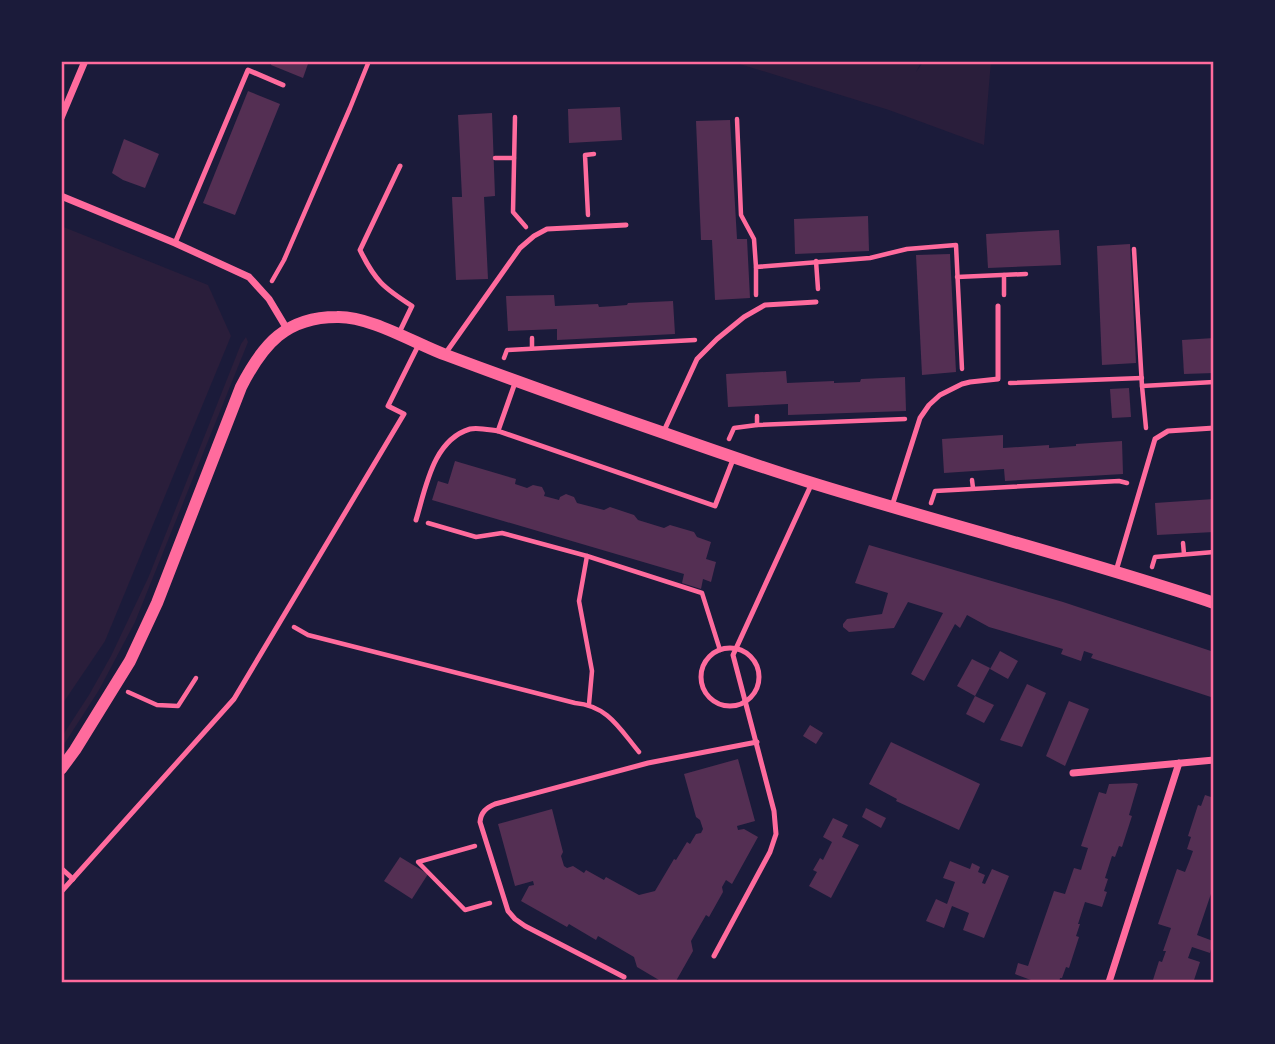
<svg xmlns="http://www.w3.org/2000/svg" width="1275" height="1044" font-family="'Fira Sans Condensed',sans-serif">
<rect width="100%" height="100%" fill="#1b1b3a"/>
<g fill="#2a1e3b">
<path d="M730,61H922L916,72L924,61H991L984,145L889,110Z"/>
<path d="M61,226L208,285L231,336L105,641L61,706Z"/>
<path d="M246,337L248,342L135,622L99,690L61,749V738L89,695L111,656L149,576L241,344Z"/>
</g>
<g fill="#542f53">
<path d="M272,61H309L303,78L271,65Z"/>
<path d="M248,91L280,104L235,215L203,203Z"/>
<path d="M620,107L622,140L569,143L568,109Z"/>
<path d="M492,113L495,196L484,197L488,279L456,280L452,197H462L458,115Z"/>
<path d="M730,120L737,239H747L750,298L715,300L712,240H701L696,121Z"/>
<path d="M124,139L159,154L145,188L123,180L112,173Z"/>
<path d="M868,216L869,251L795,254L794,219Z"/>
<path d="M1059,230L1061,265L988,268L986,234Z"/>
<path d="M1130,244L1136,363L1102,365L1097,246Z"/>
<path d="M950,254L956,372L922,375L916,255Z"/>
<path d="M554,295L555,306L598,304L599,307L615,306L627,305L628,303L673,301L675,334L557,340V329L508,331L506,296Z"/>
<path d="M1214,338V373L1184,374L1182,340Z"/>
<path d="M786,371L787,383L834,381V383L860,382L861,379L905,377L906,411L788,415V404L728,407L726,374Z"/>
<path d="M1129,388L1131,417L1112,418L1110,389Z"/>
<path d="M1003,435V448L1049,445V448L1076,446V444L1122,441L1123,474L1005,481L1004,469L944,473L942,439Z"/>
<path d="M455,461L516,479L515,484L527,488L533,485L542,487L545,493L544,496L559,500L560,497L566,494L574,497L577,503L604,510L610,507L634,515L638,520L664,528L670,525L694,532L697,537L711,542L706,559L716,562L711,582L703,579L701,589L682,583L684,574L432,500L438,481L448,484Z"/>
<path d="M1214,499V532L1157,535L1155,503Z"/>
<path d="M869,545L1063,602L1214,652V698L1091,658L1093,654L1084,651L1081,661L1061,654L1063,649L989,627L967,615L960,628L955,624L924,681L911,674L943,613L908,602L894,628L849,632L843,627V624L847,619L882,614L888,593L855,583Z"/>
<path d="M1000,651L1018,661L1008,679L990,669Z"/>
<path d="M972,659L990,668L975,696L957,686Z"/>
<path d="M1027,684L1046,693L1022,747L1000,740Z"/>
<path d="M975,696L994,705L984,723L966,714Z"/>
<path d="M1069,701L1089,709L1065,766L1046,756Z"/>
<path d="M810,725L823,733L816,744L803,736Z"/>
<path d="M891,742L980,784L959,830L896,801L897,799L869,784Z"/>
<path d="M738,759L755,821L737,826L738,830L744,829L758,837L732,884L726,880L722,887L723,892L709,917L706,915L691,941L693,951L676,981L664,983L637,967L634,957L598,936L596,940L569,924L567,927L521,901L529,886L534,885L533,881L515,886L498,824L552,809L563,852L561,856L564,866L567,868L573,866L584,873L586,870L604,880L606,877L639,895L655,891L674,859L676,860L687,842L690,844L696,834L701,833L703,829L700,820L696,817L684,774Z"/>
<path d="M1135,783L1138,784L1129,815L1132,816L1122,847L1119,846L1115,857L1112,856L1105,878L1108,879L1104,891L1107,892L1102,907L1085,902L1078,924H1080L1076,936L1079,937L1069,968L1066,967L1062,978H1060L1059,983H1039L1015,974L1018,963L1028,966L1054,891L1065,894L1074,868L1081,870L1088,848L1081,846L1099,792L1106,794L1109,784Z"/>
<path d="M1205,795L1214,798V885L1197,935L1213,941L1210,953L1192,947L1188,958L1200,962L1193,983H1152L1159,961L1162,962L1166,951H1163L1171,928L1158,924L1177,869L1185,872L1189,862L1193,851L1187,849L1191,837L1188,836L1198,805L1201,806Z"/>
<path d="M866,808L886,818L881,828L862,817Z"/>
<path d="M833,818L848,825L842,837L859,845L831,898L809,886L817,872L813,870L820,858L823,860L832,842L823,837Z"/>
<path d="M400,857L428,874L412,899L384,881Z"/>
<path d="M950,861L970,869L972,863L980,867L978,872L985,875L982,883L985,884L992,869L1009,876L984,938L963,930L969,913L952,906L944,928L926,921L936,899L947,904L955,882L943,878Z"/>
</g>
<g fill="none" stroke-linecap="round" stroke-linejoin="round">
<g stroke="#ff6b9d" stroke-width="4.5">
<path d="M515,117L513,212L526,227"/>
<path d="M737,119L741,215L754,239L756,267"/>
<path d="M495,158H514"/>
<path d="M588,215L585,155L594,154"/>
<path d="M1134,249L1142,386"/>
<path d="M816,261L818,289"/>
<path d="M957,277L1026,274"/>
<path d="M272,281L284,260L350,108L369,61"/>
<path d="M756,295V267L870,258L907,249L956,245L962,369"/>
<path d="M1004,295V275"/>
<path d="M532,338V348"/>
<path d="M504,358L507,350L695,340"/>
<path d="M1010,383L1142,378"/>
<path d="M757,425V416"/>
<path d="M1146,428L1142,386L1214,382"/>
<path d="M729,439L734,428L757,425L905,419"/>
<path d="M972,480L973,488"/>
<path d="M931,503L935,491L1119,481L1127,483"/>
<path d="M428,523L476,537L502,533L587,556L579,601L592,671L589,704"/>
<path d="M1183,543L1184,554"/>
<path d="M587,556L702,593L720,650"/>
<path d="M1152,567L1155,557L1214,552"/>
<path d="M294,627L308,635L575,703C608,706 619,728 639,752"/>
<path d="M128,692L157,705L178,706L196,678"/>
<path d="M475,846L418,862L465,910L490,903"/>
</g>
<g stroke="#ff6b9d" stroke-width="5">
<path d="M175,243L248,70L283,85"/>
<path d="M398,335L412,306C384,288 375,281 360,250L400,166"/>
<path d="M445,354L520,248L534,236L547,229L626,225"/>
<path d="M516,380L498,431L715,506L734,457"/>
<path d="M663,433L697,359L717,339L744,317L765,305L816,302"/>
<path d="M892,506L920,418L929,405L940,395L962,384L970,382L998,379V306"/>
<path d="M416,520C426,487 433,440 470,429C478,427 490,430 498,431"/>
<path d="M1116,571L1155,439L1168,431L1214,428"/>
<circle cx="730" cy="677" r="29"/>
<path d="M61,868L73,879"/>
<path d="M61,892L234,699L404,414L388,406L419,344"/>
<path d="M714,956L770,852L776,834L774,811L733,655L812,483"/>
<path d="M624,977L525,926L515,919L508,911L480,822C481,812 486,808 495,804L648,763L757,742"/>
</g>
<g stroke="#ff6b9d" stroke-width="7">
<path d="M61,118L85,61"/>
<path d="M61,196L175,243L249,277L269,299L287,329"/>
<path d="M1073,773L1214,760"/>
<path d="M1109,982L1179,763"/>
</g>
<path stroke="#ff6b9d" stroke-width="12" d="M61,769L75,750L130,661L157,603L241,387C263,344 286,317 337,317C370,316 414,343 446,355C518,382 591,408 664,433C712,450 761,467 809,482C944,524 1080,558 1214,603"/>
</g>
<rect width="1275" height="1044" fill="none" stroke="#1b1b3a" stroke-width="126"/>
<rect x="63" y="63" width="1149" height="918" fill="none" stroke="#ff6b9d" stroke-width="2.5"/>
</svg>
